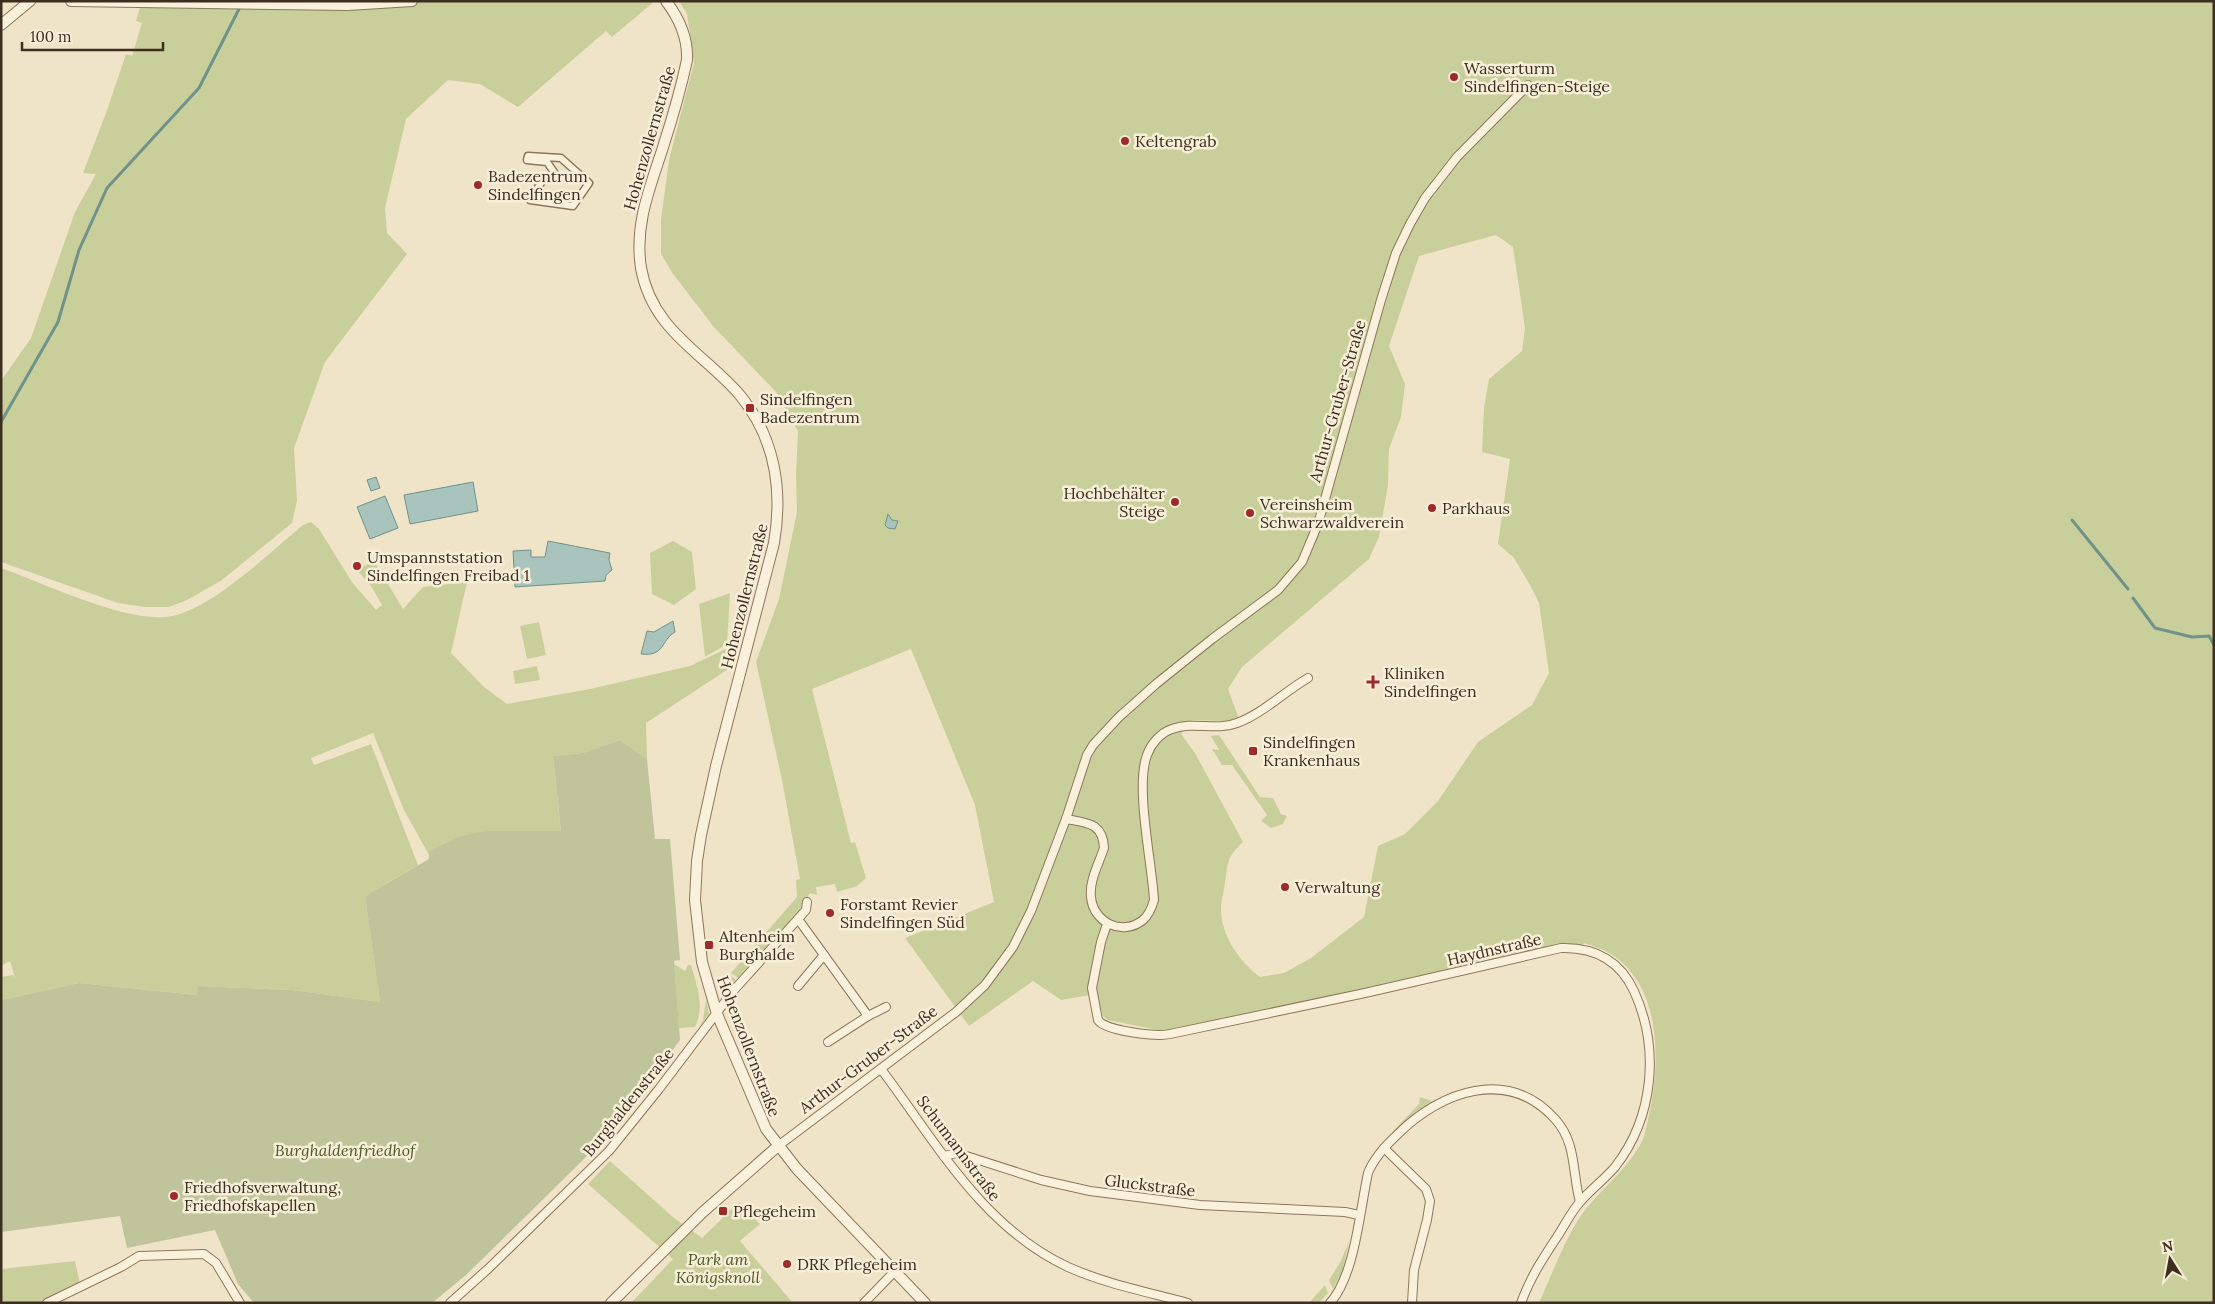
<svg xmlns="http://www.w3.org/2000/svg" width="2215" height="1304" font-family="Lora,serif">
<rect width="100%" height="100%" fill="#f0e4c8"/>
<g fill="#c9cf9b" fill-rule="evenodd">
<path d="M142,1H655L612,37L606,31L518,107L480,84L448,80L406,119L385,208L387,233L407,254L325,362L294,448L297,501L292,523L222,580L187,600L169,607H145L118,603L1,562V381L31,338L75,212L96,174L83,173L106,113L126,54L132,56L142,23L136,21Z"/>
<path d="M679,1H2214V1303H1539C1551,1276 1562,1246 1578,1220C1595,1193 1631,1168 1644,1137C1646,1130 1647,1122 1649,1115C1660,1066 1662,994 1618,959C1609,951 1596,947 1584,943L1583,945H1558L1331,997L1163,1031L1108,1020L1103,1016L1097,994L1061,1000L1033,981L969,1026L905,938L994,902L975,805L911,649L812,689L851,843L855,842L866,878L857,886L837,892L835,884L816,887L817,895L810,893L798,913L738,978L731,973L797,897L796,880L800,879L782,780L756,662L779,599L797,512L796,475L798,431L776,392L714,327L673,274L661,254V220L669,160L694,63L687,14ZM1496,235L1513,247L1525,328L1522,351L1489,379L1484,408L1482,452L1510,459L1498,544L1514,558L1530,585L1539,603L1549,673L1532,705L1478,742L1438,801L1405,834L1378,846L1364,917L1311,958L1284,973L1260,977C1240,962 1221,936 1221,909C1221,901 1224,891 1225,883C1228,862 1227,857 1243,842L1195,753L1181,734L1193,720L1225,721L1239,719L1228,689L1242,667L1369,559L1379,537L1388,485L1389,449L1401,417L1405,384L1389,346L1419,256Z"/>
<path d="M311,522L319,529L352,582L376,610L382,605L371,586L357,570L374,561L403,609L423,587L467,582L451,653L484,687L507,704L590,689L690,666L732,646L727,670L646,723L647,759L620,740L583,753L553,756L561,832L487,831L430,852L429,855L404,810L373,733L311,758L314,765L371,744L418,865L365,896L380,1002L292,990L198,986V995L79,983L1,1000V977L13,975L15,978L10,961L1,966V568C44,583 129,625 172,616C214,607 269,553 303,525Z"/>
<path d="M673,541L692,552L696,589L674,605L652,594L650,553Z"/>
<path d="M730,593L727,644L705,657L699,604Z"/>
<path d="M539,622L546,655L527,659L520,626Z"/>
<path d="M537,666L540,680L515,684L513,671Z"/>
<path d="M1219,735L1260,797L1273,798L1281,814L1287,816L1283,824L1271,828L1261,821L1267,815L1232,765H1222L1212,749L1219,750L1211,736Z"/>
<path d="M674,964L685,971L688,965H691C697,987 705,1006 695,1027L679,1028Z"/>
<path d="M729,975L736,980L725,992L719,991L718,986Z"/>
<path d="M706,999L709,1014L699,1027L703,1020Z"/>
<path d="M1420,1097L1432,1101L1415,1112L1394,1132L1393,1131L1419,1104Z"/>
<path d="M610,1161L674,1218L702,1238L739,1202L760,1224L740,1241L793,1303H631L673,1259L588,1184Z"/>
<path d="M1349,1241L1342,1274L1333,1289L1329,1280L1341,1261Z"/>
<path d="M75,1261L80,1284L39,1303H1V1269Z"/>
<path d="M1325,1285L1328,1293L1319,1303H1309Z"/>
</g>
<path fill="#bfc49a" d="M620,740L647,759L655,839H670L680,960L674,961L680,1040L617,1126L606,1134L583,1160L466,1275L432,1303H254L238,1284L215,1230L127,1248L120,1216L1,1232V1000L79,983L197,995L198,986L292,990L380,1002L365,896L429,859V852L460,836L487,831H561L553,756L583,753Z"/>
<g fill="#a9c4bc" stroke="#6f938a">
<path d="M376,477L380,488L371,491L367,480Z"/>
<path d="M473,482L478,511L410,524L404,495Z"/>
<path d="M385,496L398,528L370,539L357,507Z"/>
<path d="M888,514L892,520L898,521L895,529L888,528L885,525Z"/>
<path d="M548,541L610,553L609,560L612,570L606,575L605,581L515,587L513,551L531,550V557H545Z"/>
<path d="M673,621L675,632C661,640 665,657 641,654L647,631L654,632Z"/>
</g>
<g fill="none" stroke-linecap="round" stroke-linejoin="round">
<g stroke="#6f938a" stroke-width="3">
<path d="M1,422L58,322L79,250L107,188L199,88L240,7"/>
<path d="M2072,520L2128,589"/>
<path d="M2133,598L2155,628L2192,637L2209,636L2214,645"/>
</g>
<defs>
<path id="pedestrian" d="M528,156L561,158L589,183L573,206L530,200L544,178L550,179L554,172L547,162L527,160Z"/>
<g id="minor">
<path d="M1066,819C1086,823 1103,822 1104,848C1099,863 1089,881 1091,897C1093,922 1122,937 1143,920C1149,915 1152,907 1154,900C1152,863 1135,787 1147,755C1151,744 1160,733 1172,729C1193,721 1216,731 1237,723C1262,714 1284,692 1308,678"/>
<path d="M798,919L868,1016"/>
<path d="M1107,924L1101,942L1092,988L1098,1020C1105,1031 1157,1037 1170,1034L1365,993L1561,948C1595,947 1620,961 1634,991C1660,1048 1654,1117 1615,1167C1604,1180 1591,1189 1580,1202C1571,1212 1565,1225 1557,1237C1543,1258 1530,1278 1521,1303"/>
<path d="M798,986L824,955"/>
<path d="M828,1042L868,1016L886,1007"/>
<path d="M881,1069C936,1142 982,1227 1068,1267C1106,1284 1148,1292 1188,1303"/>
<path d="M778,1146L956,1012L985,985L1013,947L1031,911L1066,819L1087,755L1093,745L1119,717L1156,684L1212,639L1278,590L1302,562L1318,524L1381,300L1396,253L1410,224L1425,198L1457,157L1528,85"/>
<path d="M1384,1148L1426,1189L1430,1201L1427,1220L1414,1270L1412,1303"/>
<path d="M944,1156L957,1153L1041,1180L1090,1191L1200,1205L1345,1212L1359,1215"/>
<path d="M47,1303L121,1267L139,1256L204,1254L216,1263L240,1303"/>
<path d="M450,1303L489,1268L609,1151L659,1089L734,990L806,910L807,902"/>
<path d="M864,1303L895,1271"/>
<path d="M1330,1303C1355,1276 1360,1209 1368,1173C1374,1158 1386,1145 1398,1134C1441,1091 1508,1067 1555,1119C1577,1143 1572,1173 1580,1202"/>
</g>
<g id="tertiary">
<path d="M71,1L348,5L412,1"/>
<path d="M666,1C679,18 688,38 687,60C681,88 673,116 664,144C651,186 634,223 641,268C652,330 702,352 739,394C775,437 783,490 774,543L716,766L701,835L697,861L695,900L702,962L717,1014L766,1129L797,1169L925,1303"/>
<path d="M1,25L30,1"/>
<path d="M611,1303L703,1212L778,1146"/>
</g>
</defs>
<use href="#pedestrian" stroke="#8d765c" stroke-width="9"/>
<use href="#minor" stroke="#8d765c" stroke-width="10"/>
<use href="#tertiary" stroke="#8d765c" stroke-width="12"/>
<use href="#pedestrian" stroke="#faf1dc" stroke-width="6"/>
<use href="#minor" stroke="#faf1dc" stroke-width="8"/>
<use href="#tertiary" stroke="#faf1dc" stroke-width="10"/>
</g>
<g fill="#9e2a2b" stroke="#f7eed8" stroke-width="2">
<circle cx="1454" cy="77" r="5"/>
<circle cx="1125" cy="141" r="5"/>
<circle cx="478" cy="185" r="5"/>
<rect x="745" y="403" width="10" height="10" rx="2.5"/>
<circle cx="1175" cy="502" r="5"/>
<circle cx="1432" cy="508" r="5"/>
<circle cx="1250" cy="513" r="5"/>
<circle cx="357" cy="566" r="5"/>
<path d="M1370.5 674.5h5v5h5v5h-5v5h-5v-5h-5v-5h5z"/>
<rect x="1248" y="746" width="10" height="10" rx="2.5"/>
<circle cx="1285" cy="887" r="5"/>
<circle cx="830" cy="913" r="5"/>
<rect x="704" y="940" width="10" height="10" rx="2.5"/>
<circle cx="174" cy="1196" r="5"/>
<rect x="718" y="1206" width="10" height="10" rx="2.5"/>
<circle cx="787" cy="1264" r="5"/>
</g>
<g text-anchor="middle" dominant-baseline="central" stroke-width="5" stroke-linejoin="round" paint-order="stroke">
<g font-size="16" fill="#3d2e20" stroke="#f7eed8" text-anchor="start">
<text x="1464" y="68">Wasserturm<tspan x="1464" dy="18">Sindelfingen-Steige</tspan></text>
<text x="1135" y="141">Keltengrab</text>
<text x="488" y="176">Badezentrum<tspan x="488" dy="18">Sindelfingen</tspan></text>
<text x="760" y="399">Sindelfingen<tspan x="760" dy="18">Badezentrum</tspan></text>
<text x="1165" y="493" text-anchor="end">Hochbehälter<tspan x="1165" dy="18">Steige</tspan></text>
<text x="1260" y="504">Vereinsheim<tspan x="1260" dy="18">Schwarzwaldverein</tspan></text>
<text x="1442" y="508">Parkhaus</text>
<text x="367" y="557">Umspannststation<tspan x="367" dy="18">Sindelfingen Freibad 1</tspan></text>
<text x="1384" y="673">Kliniken<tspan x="1384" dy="18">Sindelfingen</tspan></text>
<text x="1263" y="742">Sindelfingen<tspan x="1263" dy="18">Krankenhaus</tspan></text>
<text x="1295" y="887">Verwaltung</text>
<text x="840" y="904">Forstamt Revier<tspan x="840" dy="18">Sindelfingen Süd</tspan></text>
<text x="719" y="936">Altenheim<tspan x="719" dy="18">Burghalde</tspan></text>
<text x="184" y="1187">Friedhofsverwaltung,<tspan x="184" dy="18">Friedhofskapellen</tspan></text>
<text x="733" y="1211">Pflegeheim</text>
<text x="797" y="1264">DRK Pflegeheim</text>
</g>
<g font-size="16" fill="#3d2e20" stroke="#f7eed8">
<text transform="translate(649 138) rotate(-74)">Hohenzollernstraße</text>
<text transform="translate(1337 401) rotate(-74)">Arthur-Gruber-Straße</text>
<text transform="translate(744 596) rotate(-76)">Hohenzollernstraße</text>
<text transform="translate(1494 949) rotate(-13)">Haydnstraße</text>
<text transform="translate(749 1046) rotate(69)">Hohenzollernstraße</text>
<text transform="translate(868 1059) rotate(-37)">Arthur-Gruber-Straße</text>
<text transform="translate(628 1102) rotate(-51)">Burghaldenstraße</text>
<text transform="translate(959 1148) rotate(53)">Schumannstraße</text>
<text transform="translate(1150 1185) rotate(7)">Gluckstraße</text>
</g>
<g font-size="16" font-style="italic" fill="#4d5a26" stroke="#f7eed8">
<text x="345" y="1150">Burghaldenfriedhof</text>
<text x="718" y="1259">Park am<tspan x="718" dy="18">Königsknoll</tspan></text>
</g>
</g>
<rect width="2215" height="1304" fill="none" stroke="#3d2e20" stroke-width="5"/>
<g transform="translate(2170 1259) rotate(349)" stroke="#f7eed8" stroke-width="4" paint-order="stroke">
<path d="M0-4L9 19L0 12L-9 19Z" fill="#3d2e20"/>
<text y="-8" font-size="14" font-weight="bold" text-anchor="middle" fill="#3d2e20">N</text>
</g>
<path d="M22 42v8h141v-8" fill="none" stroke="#3d2e20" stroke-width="2.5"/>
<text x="30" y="42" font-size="15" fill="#3d2e20" stroke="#f7eed8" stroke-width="4" paint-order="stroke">100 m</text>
</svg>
